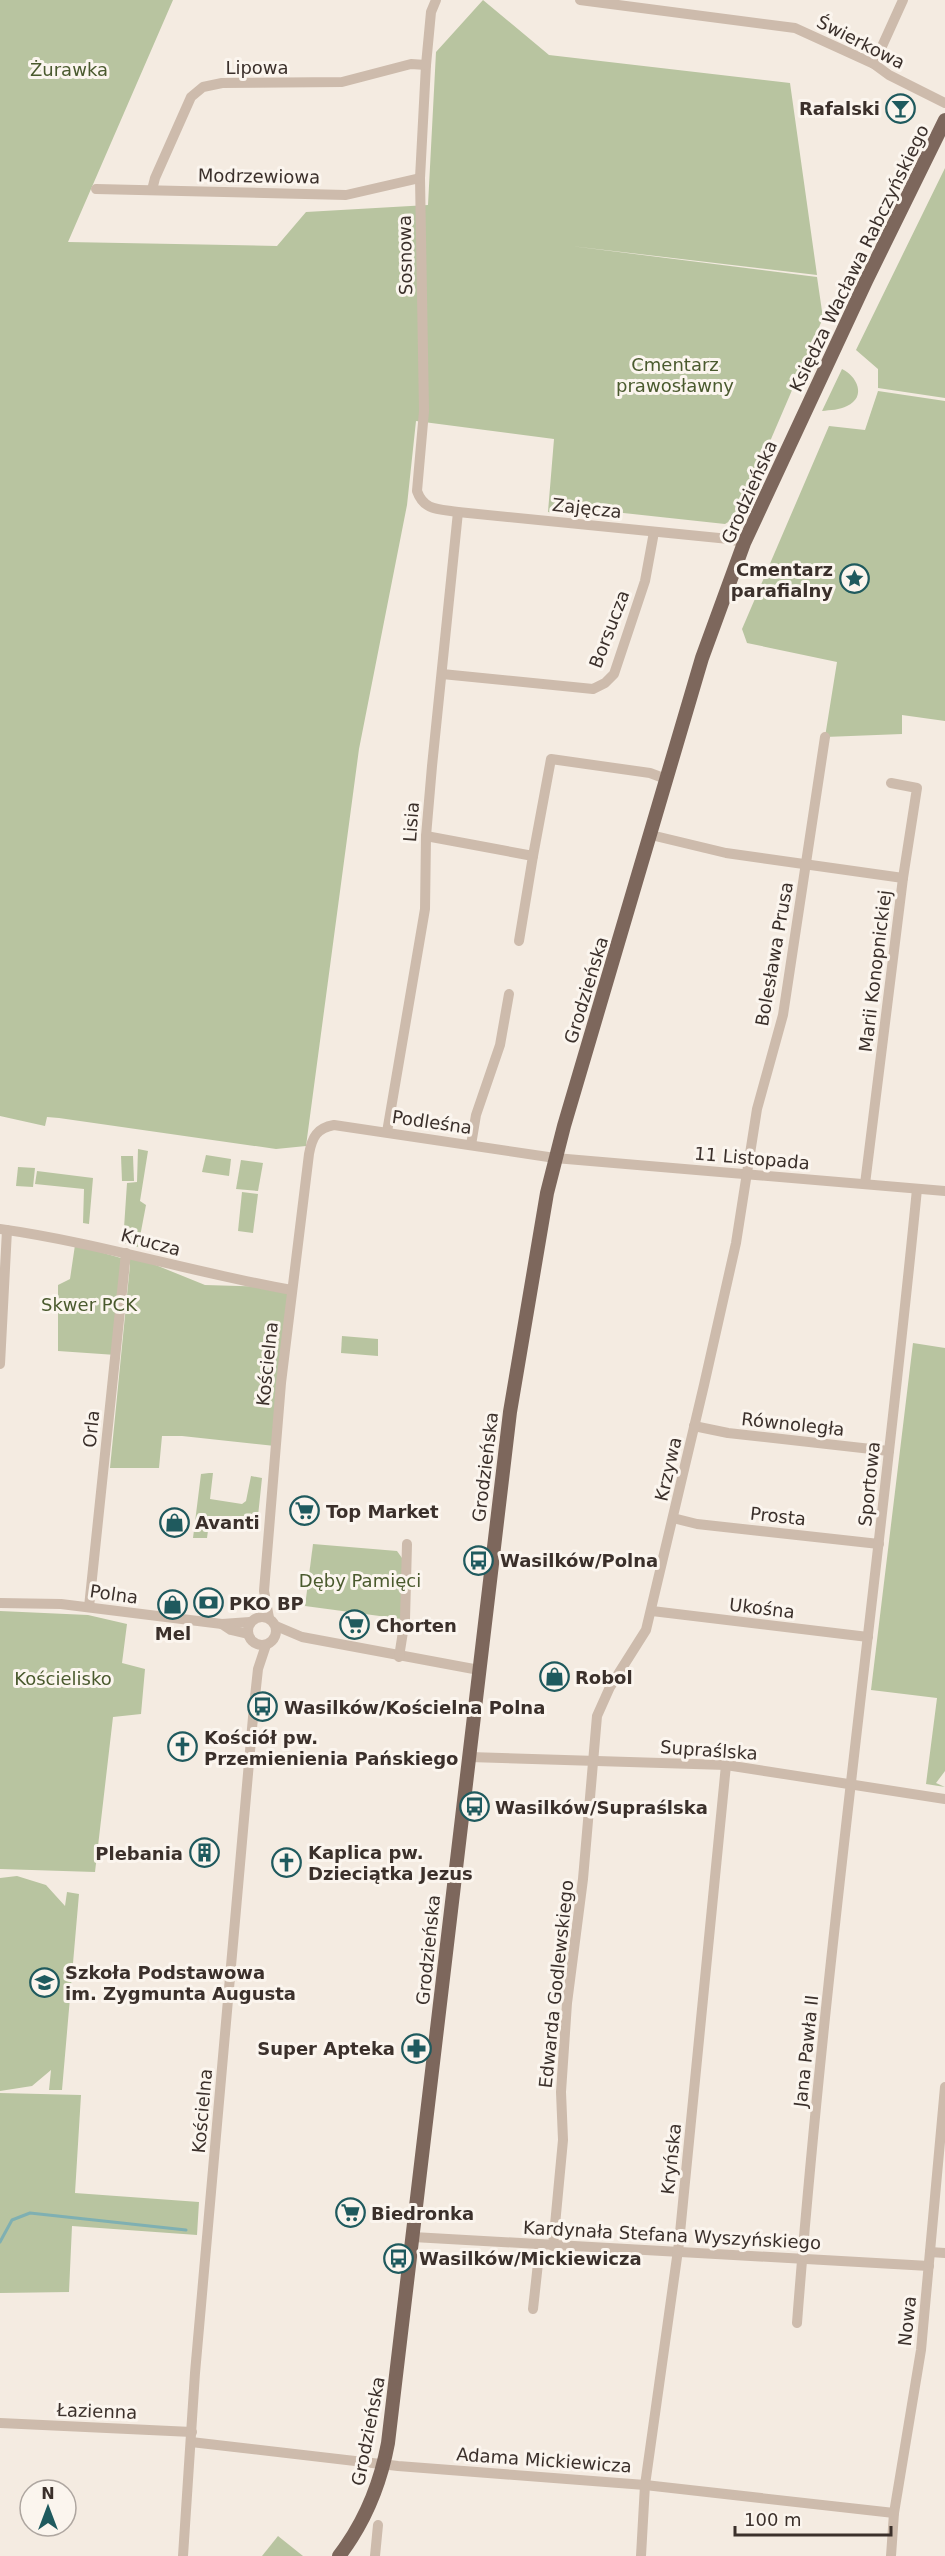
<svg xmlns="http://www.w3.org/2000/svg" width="945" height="2556" font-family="'DejaVu Sans',sans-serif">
<rect width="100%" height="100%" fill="#f4ebe1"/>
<g fill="#b8c4a0">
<path d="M0,0H173L68,242L277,246L306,212L428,205L436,52L483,0L549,55L790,83L817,275L571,246L817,277L823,318L738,516L725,524L568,507V515L548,512L554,439L416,421L407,505L359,749L306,1146L276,1149L59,1118L47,1117L45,1126L0,1116Z"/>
<path d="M945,168V398L878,388V369L856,350Z"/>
<path d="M842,369C857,376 867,397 847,406C840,410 830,410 822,411Z"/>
<path d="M878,391L945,401V721L902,715V734L825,737L837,662L747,643L742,629L829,426L865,430Z"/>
<path d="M138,1149L148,1151L140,1201L146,1205L138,1247L123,1243L127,1183L137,1182Z"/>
<path d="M206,1155L231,1159L229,1176L202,1172Z"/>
<path d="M133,1156L134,1181H122L121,1156Z"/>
<path d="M241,1160L263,1163L258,1191L236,1189Z"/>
<path d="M18,1167L35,1168L33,1187L16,1186Z"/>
<path d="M37,1171L93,1178L89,1224L83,1223L84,1189L35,1184Z"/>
<path d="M242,1192L258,1194L253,1233L238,1231Z"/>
<path d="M75,1245L121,1258L116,1355L58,1351V1285L70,1279Z"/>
<path d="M126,1253L205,1285L276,1287L292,1295L275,1446L182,1436H162L159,1468H110L130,1265Z"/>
<path d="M342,1336L378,1339V1356L341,1353Z"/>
<path d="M913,1343L945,1348V1771L936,1783L945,1787L926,1784L937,1698L871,1690Z"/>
<path d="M209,1473H213L210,1499L242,1504L246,1501L251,1476L262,1478L258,1516H210L207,1538H193L201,1474Z"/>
<path d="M313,1544L397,1551L402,1558V1619L305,1606Z"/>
<path d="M0,1611L88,1615L127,1624L122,1663L145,1669L141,1714L113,1717L95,1872L0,1869Z"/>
<path d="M17,1876L46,1885L65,1906L67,1892L79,1894L62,2090H49L51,2070L32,2086L0,2091V1878Z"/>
<path d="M0,2093L81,2095L75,2193L199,2202L197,2235L72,2226L69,2292L0,2293Z"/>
<path d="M278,2536L303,2556H262Z"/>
</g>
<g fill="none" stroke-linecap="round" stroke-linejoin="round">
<path stroke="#7fb0b2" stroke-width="3" d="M0,2242L12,2220L30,2213L186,2230"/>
<g stroke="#cdbbac" stroke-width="10">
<path d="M436,0L431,12L426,65L420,178L424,411L417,491C424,511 439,509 458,512L729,539L744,543"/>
<path d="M580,0L795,28L874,64L889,75L945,103"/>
<path d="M874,64L903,0"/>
<path d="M96,189L346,195L420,178"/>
<path d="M152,190L155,178L191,97L203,87L222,83L342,82L411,64L426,65"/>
<path d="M442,674L593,689L605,683L614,674L645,581L654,532"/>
<path d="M651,835L726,853L903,878"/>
<path d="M426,836L533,856L551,759L650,773L666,779"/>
<path d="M519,941L533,856"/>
<path d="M387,1132L425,909L426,836L432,766L458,512"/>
<path d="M471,1145L476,1115L500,1045L509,994"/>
<path d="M865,1184L903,878L917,788L891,783"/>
<path d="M0,1229C99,1243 194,1273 292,1290"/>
<path d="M0,1364L7,1230"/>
<path d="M694,1426L728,1433L889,1451"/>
<path d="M673,1518L697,1524L879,1544"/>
<path d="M0,1603L61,1604L222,1624L250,1622"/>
<path d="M89,1607L126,1253"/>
<path d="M652,1611L868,1637"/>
<circle cx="262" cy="1631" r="14"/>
<path d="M269,1618L264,1591L281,1383L309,1154C312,1137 317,1128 334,1125L555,1158L945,1191"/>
<path d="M222,1624L231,1630L248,1634"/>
<path d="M276,1626L302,1637L479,1670"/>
<path d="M399,1657L405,1619L407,1544"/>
<path d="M469,1757L726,1765L945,1799"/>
<path d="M413,2237L929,2266"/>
<path d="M553,2246L563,2140L561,2092L567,2003L583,1879L597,1716L610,1687L646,1630L704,1385L736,1243L757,1109L783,1015L825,737"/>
<path d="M930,2252L945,2253"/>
<path d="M533,2309L540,2245"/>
<path d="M797,2323C826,1944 880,1567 917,1189"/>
<path d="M0,2423L192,2432"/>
<path d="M191,2442L398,2466L645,2485L894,2513"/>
<path d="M183,2556L195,2373L254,1706L258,1669L266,1645"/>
<path d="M375,2556L378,2525"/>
<path d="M641,2556L645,2485L679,2243L726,1765"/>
<path d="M891,2556L894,2513L921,2350L945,2087"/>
</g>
<path stroke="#7d675c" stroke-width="14" d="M339,2556C365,2522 380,2486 388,2443L510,1412L547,1193L564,1126L702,658L744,543L866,281L945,120"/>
</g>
<defs>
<symbol id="bar-ring" viewBox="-11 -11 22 22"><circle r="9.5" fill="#fbf5ee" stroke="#1f5a5e" stroke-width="1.5"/><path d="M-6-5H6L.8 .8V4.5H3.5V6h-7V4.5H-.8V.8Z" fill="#1f5a5e"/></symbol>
<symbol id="sight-ring" viewBox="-11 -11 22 22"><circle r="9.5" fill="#fbf5ee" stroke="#1f5a5e" stroke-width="1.5"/><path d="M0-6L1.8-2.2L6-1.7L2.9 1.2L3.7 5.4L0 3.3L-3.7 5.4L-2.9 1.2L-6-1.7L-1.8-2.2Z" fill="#1f5a5e"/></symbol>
<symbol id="supermarket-ring" viewBox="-11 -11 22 22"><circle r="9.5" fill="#fbf5ee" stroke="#1f5a5e" stroke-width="1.5"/><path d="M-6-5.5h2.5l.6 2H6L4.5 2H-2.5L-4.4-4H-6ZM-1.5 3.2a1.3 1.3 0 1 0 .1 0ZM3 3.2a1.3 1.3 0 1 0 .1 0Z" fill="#1f5a5e"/></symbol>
<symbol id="shop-ring" viewBox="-11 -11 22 22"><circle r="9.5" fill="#fbf5ee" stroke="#1f5a5e" stroke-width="1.5"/><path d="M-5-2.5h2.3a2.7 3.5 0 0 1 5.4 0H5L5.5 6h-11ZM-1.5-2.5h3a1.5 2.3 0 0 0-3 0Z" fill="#1f5a5e"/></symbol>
<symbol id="bus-ring" viewBox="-11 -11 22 22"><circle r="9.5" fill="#fbf5ee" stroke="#1f5a5e" stroke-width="1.5"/><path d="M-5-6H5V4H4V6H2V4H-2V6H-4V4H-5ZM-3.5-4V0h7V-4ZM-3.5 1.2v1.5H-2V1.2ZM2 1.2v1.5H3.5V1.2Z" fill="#1f5a5e"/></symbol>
<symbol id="bank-ring" viewBox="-11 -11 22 22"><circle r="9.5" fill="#fbf5ee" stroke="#1f5a5e" stroke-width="1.5"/><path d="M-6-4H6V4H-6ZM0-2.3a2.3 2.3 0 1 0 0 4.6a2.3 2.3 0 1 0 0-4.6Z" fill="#1f5a5e"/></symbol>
<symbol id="church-ring" viewBox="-11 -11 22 22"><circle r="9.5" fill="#fbf5ee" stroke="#1f5a5e" stroke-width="1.5"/><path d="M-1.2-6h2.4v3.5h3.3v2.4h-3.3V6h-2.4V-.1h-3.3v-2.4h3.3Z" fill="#1f5a5e"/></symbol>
<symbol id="building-ring" viewBox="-11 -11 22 22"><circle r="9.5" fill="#fbf5ee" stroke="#1f5a5e" stroke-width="1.5"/><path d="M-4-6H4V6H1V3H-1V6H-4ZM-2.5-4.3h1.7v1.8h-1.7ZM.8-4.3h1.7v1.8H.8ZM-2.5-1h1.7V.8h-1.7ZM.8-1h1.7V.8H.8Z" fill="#1f5a5e"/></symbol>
<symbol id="school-ring" viewBox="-11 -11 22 22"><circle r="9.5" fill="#fbf5ee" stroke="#1f5a5e" stroke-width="1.5"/><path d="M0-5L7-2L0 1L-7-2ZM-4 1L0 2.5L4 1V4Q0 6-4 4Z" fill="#1f5a5e"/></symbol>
<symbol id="pharmacy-ring" viewBox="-11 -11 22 22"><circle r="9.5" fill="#fbf5ee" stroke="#1f5a5e" stroke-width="1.5"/><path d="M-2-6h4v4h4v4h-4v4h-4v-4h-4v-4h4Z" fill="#1f5a5e"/></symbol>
</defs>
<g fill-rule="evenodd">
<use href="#bar-ring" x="884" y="92" width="33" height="33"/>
<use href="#sight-ring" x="838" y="562" width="33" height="33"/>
<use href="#supermarket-ring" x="288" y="1494" width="33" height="33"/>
<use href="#shop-ring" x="158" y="1506" width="33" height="33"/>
<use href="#bus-ring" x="462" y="1544" width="33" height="33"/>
<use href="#bank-ring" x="192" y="1586" width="33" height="33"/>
<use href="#shop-ring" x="156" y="1588" width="33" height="33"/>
<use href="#supermarket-ring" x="338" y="1608" width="33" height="33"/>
<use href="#shop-ring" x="538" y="1660" width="33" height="33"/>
<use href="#bus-ring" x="246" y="1690" width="33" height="33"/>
<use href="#church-ring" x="166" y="1730" width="33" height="33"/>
<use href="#bus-ring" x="458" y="1790" width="33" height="33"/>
<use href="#building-ring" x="188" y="1836" width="33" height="33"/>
<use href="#church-ring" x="270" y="1846" width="33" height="33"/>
<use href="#school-ring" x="28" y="1966" width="33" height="33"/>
<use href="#pharmacy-ring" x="400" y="2032" width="33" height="33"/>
<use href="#supermarket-ring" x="334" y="2196" width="33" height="33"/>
<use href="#bus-ring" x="382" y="2242" width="33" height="33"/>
</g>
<g text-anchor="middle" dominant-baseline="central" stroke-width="6" stroke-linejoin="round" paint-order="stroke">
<g font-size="18" fill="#3b302b" stroke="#fbf5ee">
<text transform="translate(861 42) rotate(27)">Świerkowa</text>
<text x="257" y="67">Lipowa</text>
<text transform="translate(259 176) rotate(1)">Modrzewiowa</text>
<text transform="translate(405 255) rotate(-91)">Sosnowa</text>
<text transform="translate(859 258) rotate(-64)">Księdza Wacława Rabczyńskiego</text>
<text transform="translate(749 492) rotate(-66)">Grodzieńska</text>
<text transform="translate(587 508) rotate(6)">Zajęcza</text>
<text transform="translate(609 629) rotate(-69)">Borsucza</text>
<text transform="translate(411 822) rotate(-86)">Lisia</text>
<text transform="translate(774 954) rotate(-80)">Bolesława Prusa</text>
<text transform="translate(875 971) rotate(-83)">Marii Konopnickiej</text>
<text transform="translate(586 990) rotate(-73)">Grodzieńska</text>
<text transform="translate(432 1122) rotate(8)">Podleśna</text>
<text transform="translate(752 1158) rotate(5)">11 Listopada</text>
<text transform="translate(151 1242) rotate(15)">Krucza</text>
<text transform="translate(267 1364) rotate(-84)">Kościelna</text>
<text transform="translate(793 1424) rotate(6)">Równoległa</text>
<text transform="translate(91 1429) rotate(-84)">Orla</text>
<text transform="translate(485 1467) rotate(-83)">Grodzieńska</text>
<text transform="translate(668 1469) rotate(-77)">Krzywa</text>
<text transform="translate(869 1484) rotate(-84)">Sportowa</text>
<text transform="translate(778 1516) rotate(6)">Prosta</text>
<text transform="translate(114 1594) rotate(8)">Polna</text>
<text transform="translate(762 1608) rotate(7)">Ukośna</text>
<text transform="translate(709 1750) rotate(4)">Supraślska</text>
<text transform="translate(428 1950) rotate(-84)">Grodzieńska</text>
<text transform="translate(556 1984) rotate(-84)">Edwarda Godlewskiego</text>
<text transform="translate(806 2051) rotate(-84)">Jana Pawła II</text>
<text transform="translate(202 2111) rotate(-85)">Kościelna</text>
<text transform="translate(671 2159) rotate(-84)">Kryńska</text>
<text transform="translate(672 2235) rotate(3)">Kardynała Stefana Wyszyńskiego</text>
<text transform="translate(907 2321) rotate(-84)">Nowa</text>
<text transform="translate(97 2411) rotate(2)">Łazienna</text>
<text transform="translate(368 2431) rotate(-79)">Grodzieńska</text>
<text transform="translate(544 2460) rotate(4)">Adama Mickiewicza</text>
</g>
<g font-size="18" fill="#4a5a2e" stroke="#fbf5ee">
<text x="69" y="69">Żurawka</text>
<text x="675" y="364">Cmentarz<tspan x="675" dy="21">prawosławny</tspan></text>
<text x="89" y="1304">Skwer PCK</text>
<text x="360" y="1580">Dęby Pamięci</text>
<text x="63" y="1678">Kościelisko</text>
</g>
<g font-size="18" font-weight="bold" fill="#3b302b" stroke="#fbf5ee" text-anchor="start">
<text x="880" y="108" text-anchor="end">Rafalski</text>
<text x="833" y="569" text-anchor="end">Cmentarz<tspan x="833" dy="21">parafialny</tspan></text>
<text x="326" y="1511">Top Market</text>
<text x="195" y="1522">Avanti</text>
<text x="500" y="1560">Wasilków/Polna</text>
<text x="229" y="1603">PKO BP</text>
<text x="376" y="1625">Chorten</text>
<text x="173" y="1633" text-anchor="middle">Mel</text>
<text x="575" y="1677">Robol</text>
<text x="284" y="1707">Wasilków/Kościelna Polna</text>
<text x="204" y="1737">Kościół pw.<tspan x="204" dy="21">Przemienienia Pańskiego</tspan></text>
<text x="495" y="1807">Wasilków/Supraślska</text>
<text x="308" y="1852">Kaplica pw.<tspan x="308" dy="21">Dzieciątka Jezus</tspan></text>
<text x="183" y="1853" text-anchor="end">Plebania</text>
<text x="65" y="1972">Szkoła Podstawowa<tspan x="65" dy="21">im. Zygmunta Augusta</tspan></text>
<text x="395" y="2048" text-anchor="end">Super Apteka</text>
<text x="371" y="2213">Biedronka</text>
<text x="419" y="2258">Wasilków/Mickiewicza</text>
</g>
</g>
<g transform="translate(48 2508)"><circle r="28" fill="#fbf5ee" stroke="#aea6a0" stroke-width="1.5"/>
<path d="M0-4.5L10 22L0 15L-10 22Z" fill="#1f5a5e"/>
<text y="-9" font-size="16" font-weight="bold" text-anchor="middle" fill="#3b302b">N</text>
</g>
<path d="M735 2526v9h156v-9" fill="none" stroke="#3b302b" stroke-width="3"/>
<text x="744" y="2526" font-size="18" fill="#3b302b" stroke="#fbf5ee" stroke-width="4.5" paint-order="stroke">100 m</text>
</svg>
